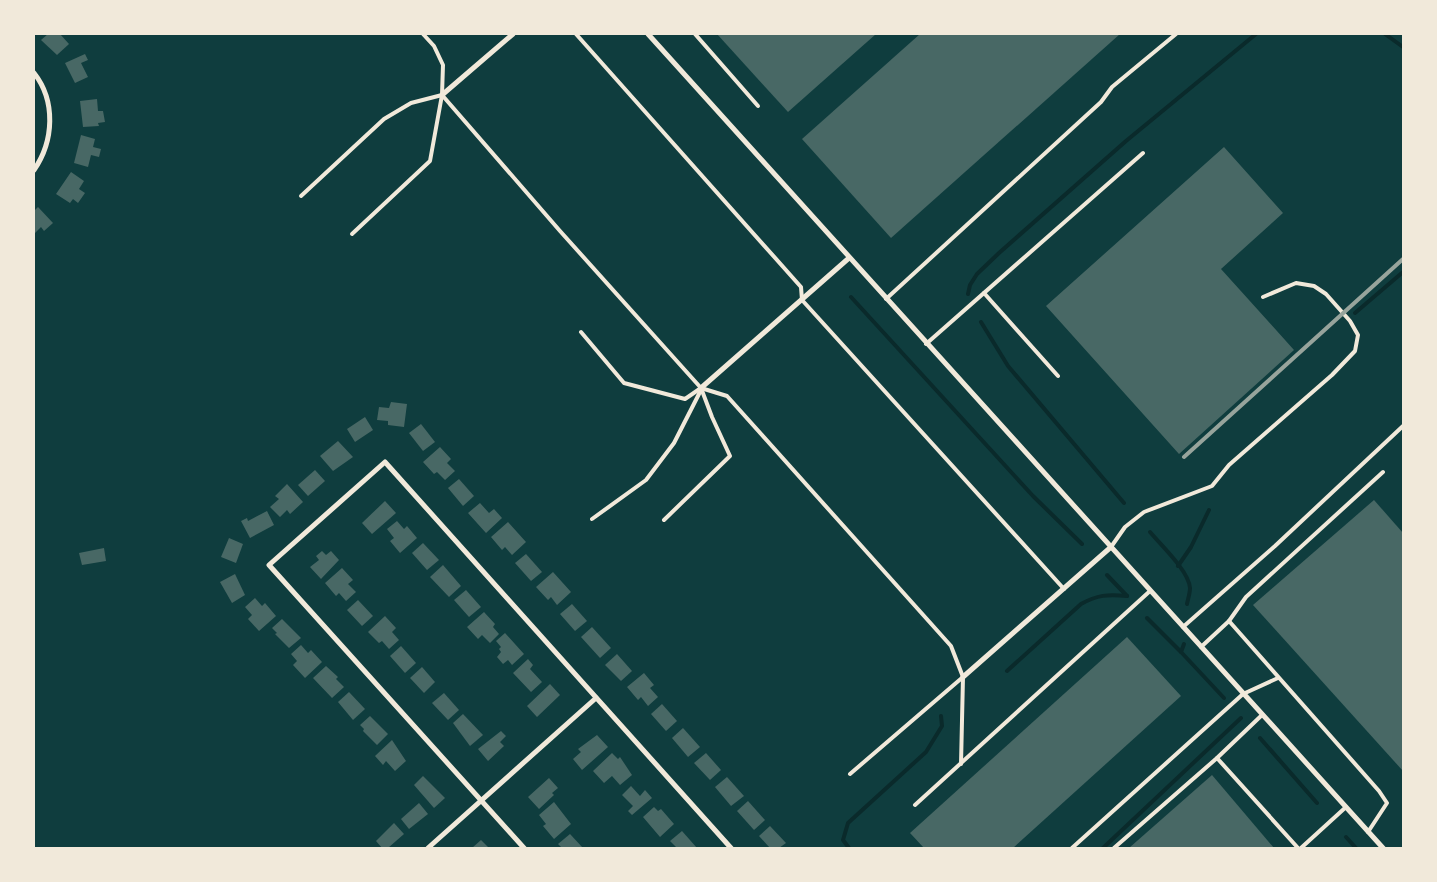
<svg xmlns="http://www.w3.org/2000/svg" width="1437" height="882" font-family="Roboto,sans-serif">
<rect width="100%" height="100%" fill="#0f3d3e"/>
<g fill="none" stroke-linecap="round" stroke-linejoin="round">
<g stroke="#0a2a2b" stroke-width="4">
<path d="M1385,34L1403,47"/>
<path d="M968,294L970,285L977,274L999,253L1126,141L1256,34"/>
<path d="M851,297L1033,496L1082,544"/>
<path d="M1355,313L1403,272"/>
<path d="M981,322L1008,366L1124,503"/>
<path d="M1150,532C1160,544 1189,571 1190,588C1190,593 1188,599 1187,604"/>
<path d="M1178,566L1191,547L1209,510"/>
<path d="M1107,575L1127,596"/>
<path d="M1147,618L1181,652"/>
<path d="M1184,644L1181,652L1224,698"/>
<path d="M1007,671L1081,604C1097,595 1108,594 1127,596"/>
<path d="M1260,738L1317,803"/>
<path d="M1346,837L1356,848"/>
<path d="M849,848L843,840L848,823L926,752L942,726L941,716"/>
<path d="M1103,848L1241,718"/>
</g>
</g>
<g fill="#486865">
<path d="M48,34H60L69,44L57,55L41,40Z"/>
<path d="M717,34H876L788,112Z"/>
<path d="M920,34H1120L891,238L802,139Z"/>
<path d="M85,54L88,60L81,63L88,77L75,83L65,63Z"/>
<path d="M97,99L98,111H103L105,122L98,123L99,126L83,127L80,101Z"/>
<path d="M81,135L95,139L93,147L101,149L99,157L91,155L88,167L74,163Z"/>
<path d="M1224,147L1283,213L1221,269L1294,350L1179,454L1046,306Z"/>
<path d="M71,172L84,181L79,189L85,193L78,203L73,199L70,203L56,194Z"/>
<path d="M38,207L53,223L44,231L41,227L35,233L34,211Z"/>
<path d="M391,402L407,404L404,427L388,425V421L377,420L379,407L389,408Z"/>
<path d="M365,417L373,430L355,442L347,429Z"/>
<path d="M421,424L435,442L423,451L409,433Z"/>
<path d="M338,441L353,457L333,471L320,456Z"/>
<path d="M440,447L451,459L447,463L455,471L445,480L437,472L434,474L423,462Z"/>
<path d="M315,470L325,481L308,496L298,485Z"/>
<path d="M459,479L474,496L463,506L448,488Z"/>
<path d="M287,484L303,502L290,514L287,510L280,517L270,507L279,499L275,496Z"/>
<path d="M1374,500L1403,533V771L1253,605Z"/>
<path d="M385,501L396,513L372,534L362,523Z"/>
<path d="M480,503L489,513L494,509L502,518L486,533L468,513Z"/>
<path d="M267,511L274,525L250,538L241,521L247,518L248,521Z"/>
<path d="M397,521L404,529L407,526L417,538L400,553L390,541L394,538L387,529Z"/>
<path d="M508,522L526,542L512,555L505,547L502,550L491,537Z"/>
<path d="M229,538L243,544L236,563L221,557Z"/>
<path d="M423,543L439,560L427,570L412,553Z"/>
<path d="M104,548L106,561L82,565L79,553Z"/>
<path d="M322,551L326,555L331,551L339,560L321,579L310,567L319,560L316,556Z"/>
<path d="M526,554L542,572L531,581L515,563Z"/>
<path d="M443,565L461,586L449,597L430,577Z"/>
<path d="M342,568L353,580L348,584L356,592L346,601L339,593L336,596L325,583Z"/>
<path d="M553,572L571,592L557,605L551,597L548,600L536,587Z"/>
<path d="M235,574L245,595L232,603L220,582Z"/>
<path d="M466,590L481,607L469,617L454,600Z"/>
<path d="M255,598L262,606L265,603L276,616L259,631L248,619L252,615L245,607Z"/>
<path d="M358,600L373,616L362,626L347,610Z"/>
<path d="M572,604L587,621L575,631L560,614Z"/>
<path d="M484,612L495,624L493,627L499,634L490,643L482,635L478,639L467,627Z"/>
<path d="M385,616L396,628L392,632L399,640L389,649L382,641L379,643L368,632Z"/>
<path d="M282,619L301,638L289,648L275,634L277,633L272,628Z"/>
<path d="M592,627L611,648L600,658L581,637Z"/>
<path d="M505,633L524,654L512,665L508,660L503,664L497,657L501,652L499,649L501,647L496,641Z"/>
<path d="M1127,637L1181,696L1013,848H924L910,833Z"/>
<path d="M301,645L308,653L311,650L322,662L305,678L293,665L297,661L291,654Z"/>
<path d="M401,646L416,663L405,673L390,656Z"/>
<path d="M617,654L632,671L621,681L605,665Z"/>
<path d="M528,659L533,665L530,669L542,682L531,692L513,673Z"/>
<path d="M326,666L338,677L336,679L344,687L332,698L313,678Z"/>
<path d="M422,667L435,682L424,693L410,678Z"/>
<path d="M644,673L654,685L650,688L658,697L648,706L641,697L638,700L627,687Z"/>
<path d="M550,684L560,695L537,717L527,706Z"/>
<path d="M349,692L365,709L353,720L338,702Z"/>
<path d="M444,693L459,710L448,720L432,703Z"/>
<path d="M662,704L677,721L666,731L651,714Z"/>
<path d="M463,714L483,735L470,746L453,723Z"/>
<path d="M370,716L388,734L377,745L363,731L364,729L360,725Z"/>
<path d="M683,728L700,747L688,757L672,738Z"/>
<path d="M501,731L506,736L500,742L504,746L488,761L478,749Z"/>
<path d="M597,735L608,747L582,770L573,759L581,752L578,749Z"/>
<path d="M392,740L406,761L395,771L386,761L383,765L375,756Z"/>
<path d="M612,753L618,759L620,757L632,775L620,785L612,776L604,783L593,771Z"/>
<path d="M706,753L721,770L710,780L694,763Z"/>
<path d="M1212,775L1274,848H1129Z"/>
<path d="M423,776L445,798L434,808L414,785Z"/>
<path d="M727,777L744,796L731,806L715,787Z"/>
<path d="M549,778L558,788L552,793L554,795L539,809L528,797Z"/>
<path d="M631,786L640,796L645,790L652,798L632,815L628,811L633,806L622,795Z"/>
<path d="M748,801L765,820L754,830L737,811Z"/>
<path d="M554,802L571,824L554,839L543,826L546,824L539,815Z"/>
<path d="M419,803L428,814L409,829L401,819Z"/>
<path d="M654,807L658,811L661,809L674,824L660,837L643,817Z"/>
<path d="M394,823L404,834L388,848H382L376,841Z"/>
<path d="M770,826L786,843L779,848H770L759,836Z"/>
<path d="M682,831L697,848H677L670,841Z"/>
<path d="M570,834L583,848H562L558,844Z"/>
<path d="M481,840L489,848H472Z"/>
</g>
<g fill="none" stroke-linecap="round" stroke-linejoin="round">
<g stroke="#f1e9da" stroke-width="4">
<path d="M576,34L801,287L802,300L1064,589"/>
<path d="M695,34L758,106"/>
<path d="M442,95L560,231L701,388L685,399L624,383L581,332"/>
<path d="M301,196L384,119L411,103L442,95"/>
<path d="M352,234L430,161L442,95L443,65L434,46L423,34"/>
<path d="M984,293L1058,376"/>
<path d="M886,299L1101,102L1112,87L1176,34"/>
<path d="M926,344L1143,153"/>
<path d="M701,388L727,396L951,646L963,677L961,764"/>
<path d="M592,519L646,480L674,443L701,390"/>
<path d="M664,520L730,456L712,417L701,388"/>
<path d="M1111,547L1125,527L1144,512L1212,486L1229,465L1332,375L1355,351L1358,335L1350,321L1326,294L1314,286L1296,283L1263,297"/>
<path d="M1229,621L1246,597L1383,472"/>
<path d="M1183,627L1275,546L1403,426"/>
<path d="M1201,647L1229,621L1379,791L1387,803L1368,832"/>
<path d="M1217,758L1298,848"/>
<path d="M850,774L963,677"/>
<path d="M915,805L1150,591"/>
<path d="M1072,848L1243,694L1278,678"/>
<path d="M1114,848L1217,758L1262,715"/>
<path d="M1301,848L1346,807"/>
</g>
<g stroke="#f1e9da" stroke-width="5">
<path d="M648,34L1383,848"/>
<path d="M34,73C56,101 54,141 34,170"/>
<path d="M442,95L513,34"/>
<path d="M701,388L849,258"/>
<path d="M963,677L1111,547"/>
<path d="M428,848L596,698"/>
<path d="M524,848L269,565L385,462L731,848"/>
</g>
<path stroke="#97a49c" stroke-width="4" d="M1184,457L1403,259"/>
</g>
<rect width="1437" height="882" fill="none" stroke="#f1e9da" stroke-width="70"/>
</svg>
